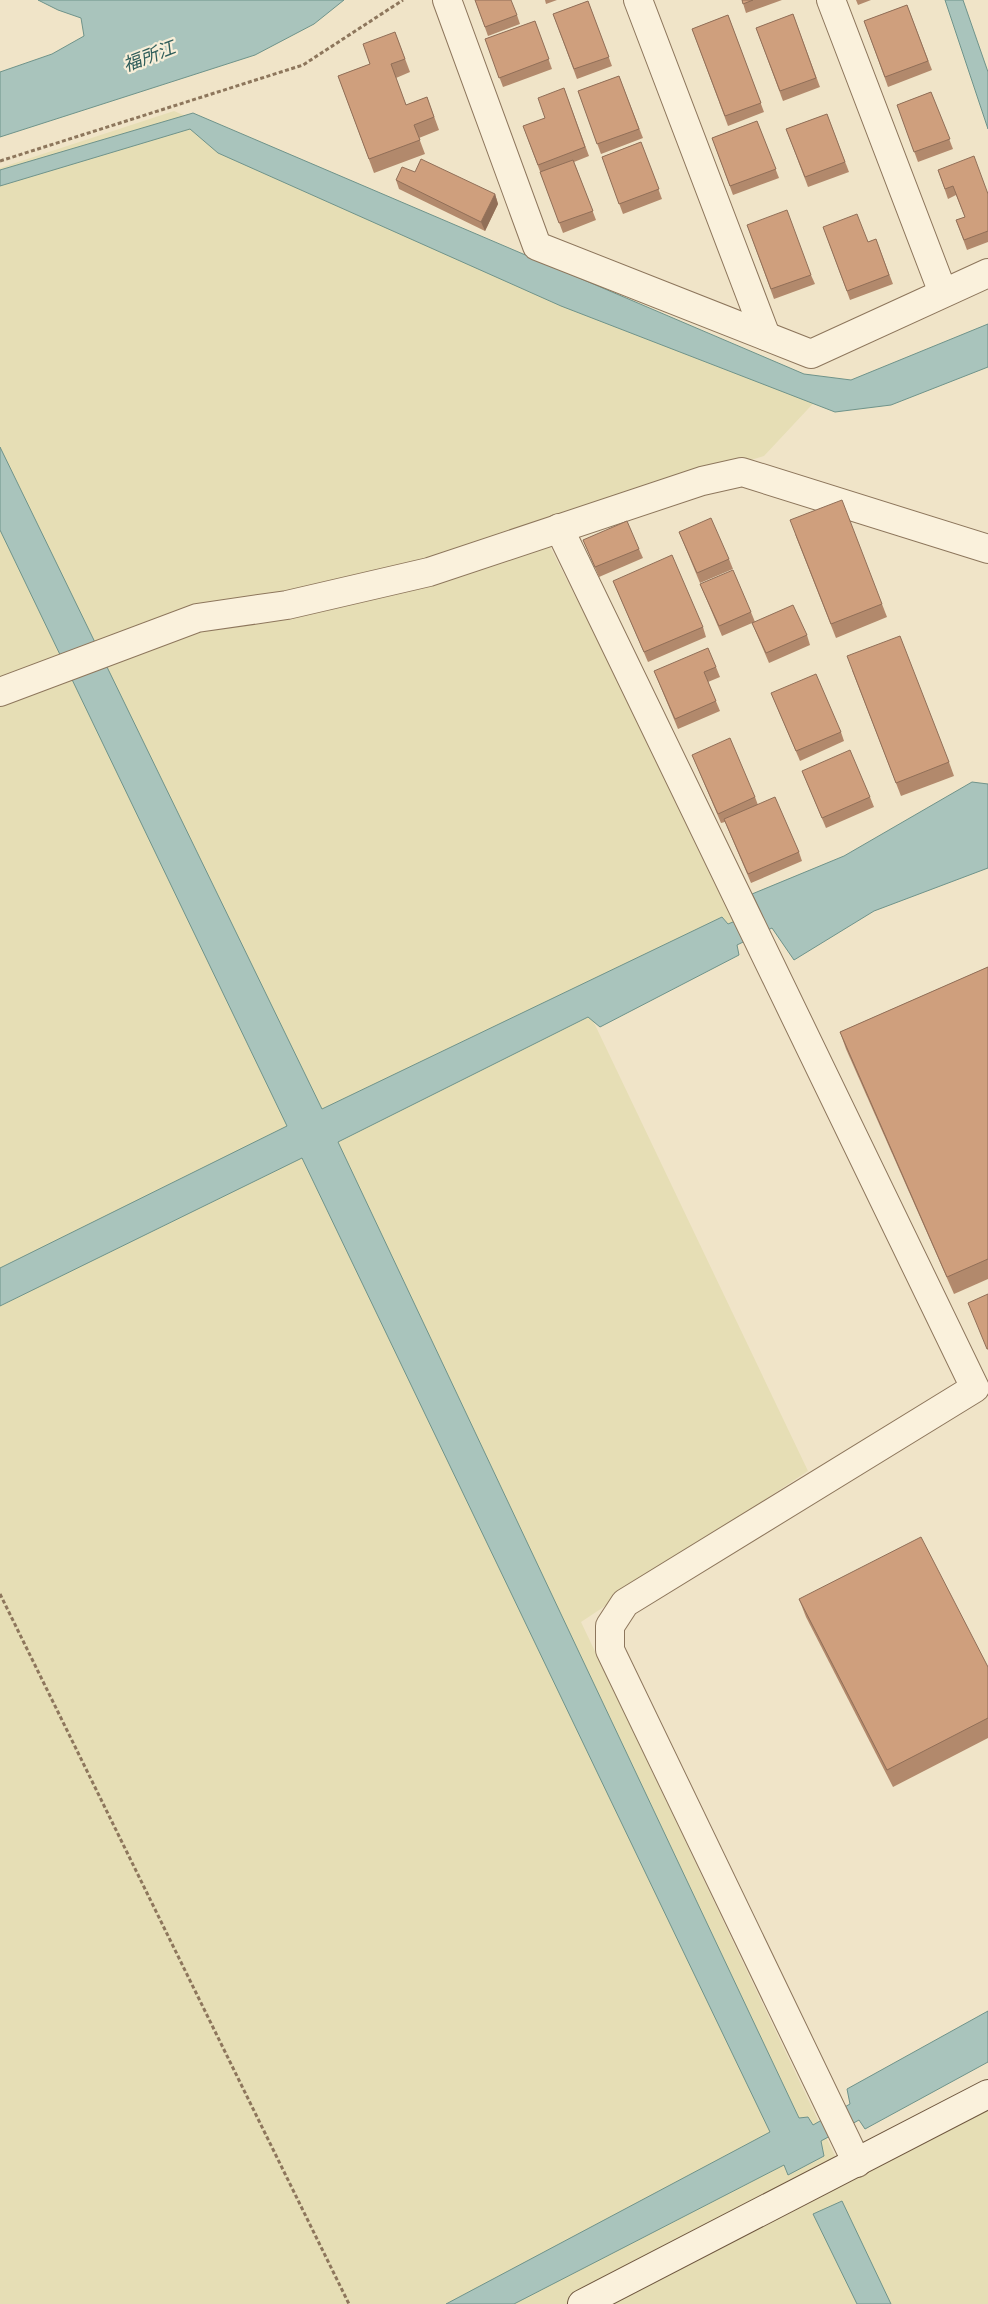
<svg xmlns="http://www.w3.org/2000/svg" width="988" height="2304" font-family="Merriweather,'Noto Sans JP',serif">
<rect width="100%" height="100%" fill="#f0e4c8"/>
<path fill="#e6deb5" d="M174,111L822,394L764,456L539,525L743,926L587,1008L808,1471L581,1622L846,2179L988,2107V2304H0V168Z"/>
<g fill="#a9c4bc" stroke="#6f938a">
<path d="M38,0H344L314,24L255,55L0,137V72L52,54L84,36L81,18L58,10Z"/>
<path d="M945,0H963L988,72V129Z"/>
<path d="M193,113L804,374L851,380L988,324V367L891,405L835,412L561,306L218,153L190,129L0,186V170Z"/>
<path d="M0,447L322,1109L722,917L728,924L760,911L752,894L844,856L972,782L988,784V868L874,911L794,960L772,928L737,945L739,955L600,1027L588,1017L338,1142L799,2118L808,2117L813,2125L850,2104L847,2089L988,2011V2062L865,2129L859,2120L821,2141L824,2156L788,2175L784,2165L514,2304H446L770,2132L302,1158L0,1306V1268L287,1126L0,530Z"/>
<path d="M842,2201L891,2304H857L813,2214Z"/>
</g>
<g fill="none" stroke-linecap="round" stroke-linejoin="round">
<defs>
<g id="street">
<path d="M447,0L537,246L811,354L988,273"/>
<path d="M638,0L766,336"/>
<path d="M831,0L943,293"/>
<path d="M559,528L975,1388L625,1603L610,1626V1650L857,2163"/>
<path d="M0,692L197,618L287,605L429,572L702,481L742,472L988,549"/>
</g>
<path id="secondary" d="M582,2304L988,2094"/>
</defs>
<use href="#street" stroke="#8d765c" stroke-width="30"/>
<use href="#secondary" stroke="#6f573f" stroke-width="30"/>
<g stroke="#8d765c" stroke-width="3" stroke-dasharray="4 2.5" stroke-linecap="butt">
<path d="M0,161L303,65L403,0"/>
<path d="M0,1594L349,2304"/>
</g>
<use href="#street" stroke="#faf1dc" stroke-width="28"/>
<use href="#secondary" stroke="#faf1dc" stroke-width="28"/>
</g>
<g fill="#b2896c">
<path d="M475,0L517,15L520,24L488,36Z"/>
<path d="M545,0H557L546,4Z"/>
<path d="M742,0H782L746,13Z"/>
<path d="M856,0H871L858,5Z"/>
<path d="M588,1L612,66L577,79L553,14Z"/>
<path d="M907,5L932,70L888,87L864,21Z"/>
<path d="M793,14L820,87L783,101L756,28Z"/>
<path d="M728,15L764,112L728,126L692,29Z"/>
<path d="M535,21L552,69L503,87L485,39Z"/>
<path d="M395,32L410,72L396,78L406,105L427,97L439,130L419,138L425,154L374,173L338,76L370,64Z"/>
<path d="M619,76L643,138L601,154L578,91Z"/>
<path d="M564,88L589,156L574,162L596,220L563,233L523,126L545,118Z"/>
<path d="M931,92L953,149L918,162L897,105Z"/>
<path d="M827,114L849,172L808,187L786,129Z"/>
<path d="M757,121L779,178L733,195L712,138Z"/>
<path d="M641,142L662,199L623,214L602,157Z"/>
<path d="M938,170L988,194V242L967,250L956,220L965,217L956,195L948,199Z"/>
<path d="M415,172L495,194L498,204L485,231L399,189L396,180Z"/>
<path d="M747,225L811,275L815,284L774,299Z"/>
<path d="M823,227L868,242L876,239L893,284L850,300Z"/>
<path d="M679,532L729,559L733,569L700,583Z"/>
<path d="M795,534L882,604L887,617L836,638Z"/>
<path d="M583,540L639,549L643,558L599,577Z"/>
<path d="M613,581L703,627L706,637L648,662Z"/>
<path d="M700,584L751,612L755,622L807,635L810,645L769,663L752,623L722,636Z"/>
<path d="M716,667L720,677L708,682L720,711L678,729L654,671Z"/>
<path d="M852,670L949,762L954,776L901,796Z"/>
<path d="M771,693L841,732L844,741L800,761Z"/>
<path d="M692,755L755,797L758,805L799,852L802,861L751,883L725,822L721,823Z"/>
<path d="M802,771L870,797L874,807L826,828Z"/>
<path d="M988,967V1279L954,1294L846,1049L840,1032Z"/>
<path d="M799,1599L988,1667V1738L893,1787L806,1617Z"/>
</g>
<path fill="#916f58" d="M495,194L498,204L485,231L481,222Z"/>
<g fill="#cf9f7d" stroke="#916f58">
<path d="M475,0H511L517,15L485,27Z"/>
<path d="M742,0H753L743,4Z"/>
<path d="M588,1L609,57L574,69L553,14Z"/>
<path d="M907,5L928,61L885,77L864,21Z"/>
<path d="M793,14L816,78L780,91L756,28Z"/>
<path d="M728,15L761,103L725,116L692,29Z"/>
<path d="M535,21L549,59L499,78L485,39Z"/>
<path d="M395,32L405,59L391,64L406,105L427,97L434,117L414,125L420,140L369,159L338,76L370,64L363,44Z"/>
<path d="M619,76L639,129L597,144L578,91Z"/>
<path d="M564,88L585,147L538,165L523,126L545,118L538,98Z"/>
<path d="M931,92L950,139L914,152L897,105Z"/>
<path d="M827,114L845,162L805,177L786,129Z"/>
<path d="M757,121L776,169L730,186L712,138Z"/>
<path d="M641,142L659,189L619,204L602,157Z"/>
<path d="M974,156L988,194V231L964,240L956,220L965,217L953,186L945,189L938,170Z"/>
<path d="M421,159L495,194L481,222L396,180L402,167L415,172Z"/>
<path d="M573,160L593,211L559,223L540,172Z"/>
<path d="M787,210L811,275L771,289L747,225Z"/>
<path d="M857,214L868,242L876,239L889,275L847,291L823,227Z"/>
<path d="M842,500L882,604L831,624L790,520Z"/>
<path d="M711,518L729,559L697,573L679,532Z"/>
<path d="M627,521L639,549L595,567L583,540Z"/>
<path d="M672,555L703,627L644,652L613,581Z"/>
<path d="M733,570L751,612L719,626L700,584Z"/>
<path d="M793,605L807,635L766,653L752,623Z"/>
<path d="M900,636L949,762L896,783L847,656Z"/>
<path d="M708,648L716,667L704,672L716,701L675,719L654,671Z"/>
<path d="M816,674L841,732L796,751L771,693Z"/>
<path d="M730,738L755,797L718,814L692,755Z"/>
<path d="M850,750L870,797L822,818L802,771Z"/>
<path d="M775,797L799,852L748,874L724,819Z"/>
<path d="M988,967V1259L947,1277L840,1032Z"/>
<path d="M988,1294V1349H987L968,1303Z"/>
<path d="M921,1537L988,1667V1718L887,1770L799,1599Z"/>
</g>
<g text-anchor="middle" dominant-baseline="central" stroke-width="4.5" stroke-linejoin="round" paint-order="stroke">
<g font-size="18" font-style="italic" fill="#2f5d5a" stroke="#f7eed8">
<text transform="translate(149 56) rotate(-21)">福所江</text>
</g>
</g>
</svg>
